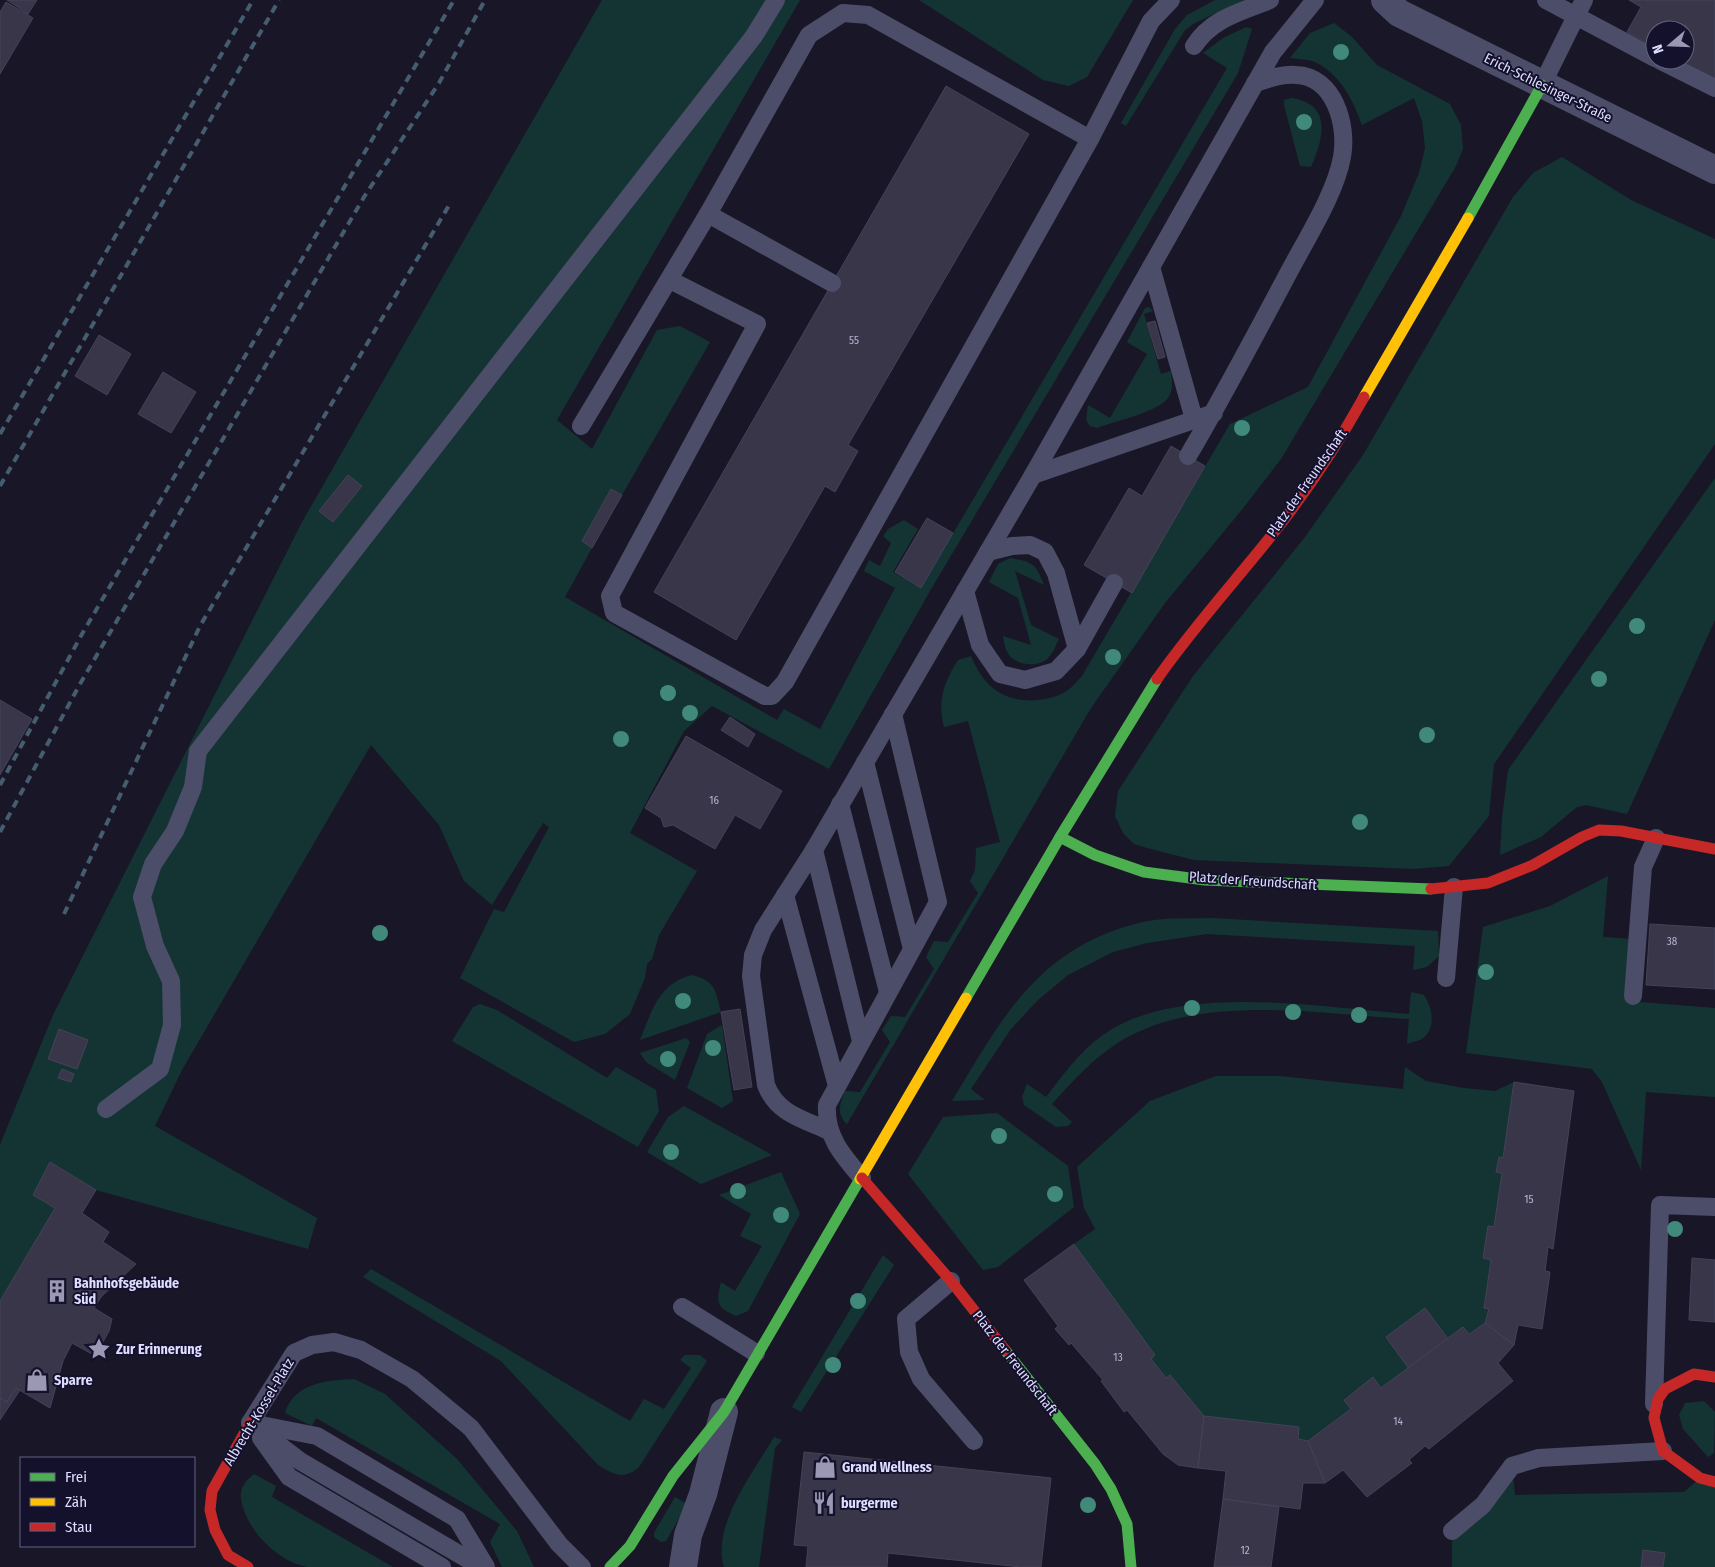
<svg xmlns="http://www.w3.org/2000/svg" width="1715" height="1567" font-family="'Fira Sans Condensed',sans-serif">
<rect width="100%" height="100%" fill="#191727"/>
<g fill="#143433">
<path d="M602,0H800L557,420L592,449L657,330L680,326L710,342L622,495L611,489L582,541L592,548L565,597L777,720L784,709L820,729L895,588L864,571L869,560L880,566L891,543L883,536L888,529L904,520L918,529L893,572L921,588L1227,68L1203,53L1223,38L1246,27L1252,29L1238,73L930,591L829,769L712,706L684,731L630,833L697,871L659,935L652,959L647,964L645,978L630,1014L605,1034L574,1042L460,978L494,909L504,912L549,827L543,823L492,905L464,881L439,825L371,745L182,1070L155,1126L317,1218L308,1249L96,1190L50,1162L33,1195L55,1208L0,1301V1145L53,1015L302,522Z"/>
<path d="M919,0H1133L1087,77L1069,86L1043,80Z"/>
<path d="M1215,0H1244L1193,24L1185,30L1126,126L1121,123L1175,29L1187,15Z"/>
<path d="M1334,23L1352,37L1377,65L1450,104L1461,125L1463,149L1456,166L1281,459L1244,507L1165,603L1091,708L847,1124C836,1114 840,1103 845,1091L860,1092L890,1042L882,1030L891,1016L905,1017L934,969L926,957L934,941L948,942L978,893L970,881L975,870L976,848L1000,842L968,721L944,727C937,701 944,682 958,660L971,656C984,688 1005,703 1039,700C1047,699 1059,696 1065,692C1071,689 1077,681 1082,676L1230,424L1308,387L1401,216L1419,173L1425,148L1422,121L1414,98L1362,125C1353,100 1341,76 1317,63C1310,59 1298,59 1290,58L1310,33Z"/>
<path d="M1292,98C1333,105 1323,139 1311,167L1300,166L1284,105V100Z"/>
<path d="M1562,157L1631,200L1715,239V444L1494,764L1489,816L1449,866L1414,869L1194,860L1147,848L1134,844L1123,833L1115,816L1118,791L1193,676L1305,537L1363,455L1513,197L1533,173Z"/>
<path d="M1149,307L1153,311L1144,314L1161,374L1171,371C1172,380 1174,389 1168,398C1160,411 1113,422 1097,428L1090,426L1086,420L1088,405L1110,418L1147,354L1127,342L1145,308Z"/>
<path d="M1715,478V620L1627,814L1586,805L1577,807L1541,837L1500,855L1502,818L1508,770Z"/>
<path d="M1010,558C1033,562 1036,564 1044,585L1015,571L1031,625L1059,639C1056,645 1053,653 1049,657C1041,667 1021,666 1012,658C1006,653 1004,644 1003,636L1031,645L1018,598L989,582L998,564Z"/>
<path d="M1608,876L1603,937L1632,939L1628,1001L1715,1008V1097L1646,1092L1641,1170L1602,1082L1592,1069L1466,1053L1483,927L1550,906Z"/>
<path d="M1211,918L1438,931L1439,956L1427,967L1413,970L1415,946L1207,934L1147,943L1113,952L1068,975L1038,1000L1011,1029L971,1089L985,1100L952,1101C1002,1018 1039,946 1143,922C1164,917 1189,919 1211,918Z"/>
<path d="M692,975C716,981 715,990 721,1012L640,1040C652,1011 658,984 692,975Z"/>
<path d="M1411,992L1424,995C1432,1007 1437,1028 1422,1039C1419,1041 1411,1042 1407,1044L1409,1019C1316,1014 1189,990 1109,1049C1088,1064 1070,1084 1052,1104L1072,1122L1068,1126L1056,1127L1024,1105L1022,1097L1027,1084L1046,1097C1063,1075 1080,1051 1103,1035C1178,981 1322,1008 1409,1014Z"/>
<path d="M480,1004L497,1010L607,1078L616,1067L656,1090L659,1111L638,1147L452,1041L473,1007Z"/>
<path d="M722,1025L733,1101L722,1108L687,1088L707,1034Z"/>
<path d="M686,1038L690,1042L675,1080L646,1062L640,1053Z"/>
<path d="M1405,1067L1426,1081L1464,1088L1495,1091L1514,1082L1503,1158L1499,1157L1496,1172L1502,1173L1494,1227L1488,1226L1483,1258L1491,1260L1484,1307L1489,1309L1485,1323L1381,1388L1373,1378L1344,1399L1351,1409L1308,1441L1204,1416L1170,1375L1166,1378L1151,1359L1155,1355L1074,1244L1095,1229L1084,1208L1077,1167L1150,1101L1216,1076H1280L1403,1089Z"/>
<path d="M684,1106L772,1155L701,1184L647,1152L668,1117Z"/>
<path d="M997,1113L1068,1166L1074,1207L998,1267L983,1270L908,1174L943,1117Z"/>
<path d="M781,1172L800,1214L748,1311L736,1316C716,1307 716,1302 721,1282L735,1291L762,1246L740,1236L751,1214L719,1195Z"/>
<path d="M883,1255L894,1265L801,1412L792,1407Z"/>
<path d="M371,1269L630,1421L644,1399L664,1409L691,1368L680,1360L685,1355H700L707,1361L639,1467C624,1480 614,1475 598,1465L501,1361L363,1277Z"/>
<path d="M354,1379L385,1394L457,1459L517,1531L534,1567H502L490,1542L500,1524L316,1418L312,1426L285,1413C294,1383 327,1380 354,1379Z"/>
<path d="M1704,1401L1715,1412L1714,1453L1708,1457L1683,1429L1679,1415L1685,1403Z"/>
<path d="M774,1437L782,1440L775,1448L759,1567H724C711,1526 754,1471 774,1437Z"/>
<path d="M1512,1466L1515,1495L1684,1492L1700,1478L1715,1482V1567H1452V1531Z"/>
<path d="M254,1474L276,1486L272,1497L393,1567C369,1567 331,1567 308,1567C281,1563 252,1535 244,1510C238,1494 240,1485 254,1474Z"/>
<path d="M675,1497L687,1504L666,1541L661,1542L654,1537V1533Z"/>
</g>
<g fill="#383648" stroke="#454259">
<path d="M7,0H37L28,14Z"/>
<path d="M1629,0H1715V80L1678,60H1685V30H1655V47L1627,32L1641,7Z"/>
<path d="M6,2L33,18L0,74V12Z"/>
<path d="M946,86L1029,134L848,445L858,451L835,492L825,486L736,640L654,592Z"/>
<path d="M1155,321L1165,357L1158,359L1147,323Z"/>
<path d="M99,335L131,354L107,395L75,376Z"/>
<path d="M163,372L196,392L171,433L138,414Z"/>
<path d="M1171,446L1205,466L1132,593L1084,565L1129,488L1142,496Z"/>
<path d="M348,475L362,486L333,522L319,511Z"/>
<path d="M611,489L622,495L592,548L582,541Z"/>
<path d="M927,518L953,533L921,588L895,572Z"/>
<path d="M0,700L32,719L0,775Z"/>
<path d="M730,717L755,734L748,747L721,730Z"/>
<path d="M686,736L782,791L760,829L735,815L715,849L673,825L664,827L661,818L645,808Z"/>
<path d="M1650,924L1715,928V989L1646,985Z"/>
<path d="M740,1009L752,1087L734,1090L721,1012Z"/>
<path d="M59,1029L88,1040L77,1069L48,1059Z"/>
<path d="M62,1069L74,1074L71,1082L58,1078Z"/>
<path d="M1514,1082L1574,1091L1553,1249L1548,1247L1545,1271L1550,1272L1542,1329L1518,1325L1514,1345L1485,1323L1489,1309L1484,1308L1491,1260L1483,1258L1488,1226L1494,1227L1502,1173L1496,1172L1499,1157L1503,1158Z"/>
<path d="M50,1162L96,1190L82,1213L109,1232L103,1242L136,1264L101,1297L94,1308L112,1319L109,1331L99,1349L92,1354L72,1343L63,1361L50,1408L16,1388L7,1402L0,1398V1301L55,1208L33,1195Z"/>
<path d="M1074,1244L1155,1355L1151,1359L1166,1378L1170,1375L1204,1416L1198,1468L1178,1465L1163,1454L1127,1410L1124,1412L1101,1381L1103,1380L1071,1343L1069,1345L1055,1329L1058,1326L1024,1280Z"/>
<path d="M1692,1258L1715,1260V1322L1689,1320Z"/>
<path d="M1425,1308L1448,1339L1409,1369L1386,1337Z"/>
<path d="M1485,1323L1514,1345L1498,1363L1513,1381L1429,1449L1425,1446L1409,1460L1412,1463L1367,1497L1343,1470L1325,1483L1308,1441L1351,1409L1344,1400L1373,1377L1381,1388L1463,1327L1469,1334Z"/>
<path d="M16,1388L20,1390L0,1420V1398L7,1402Z"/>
<path d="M1204,1416L1299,1427L1298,1439L1308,1441L1325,1483H1303L1300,1509L1223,1499L1226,1471L1198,1468Z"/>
<path d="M804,1452L1051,1478L1041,1567H1021L888,1553L887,1567H806L808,1546L794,1545Z"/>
<path d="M1223,1499L1279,1507L1271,1567H1214Z"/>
<path d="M1643,1550L1665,1553L1663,1567H1641Z"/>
</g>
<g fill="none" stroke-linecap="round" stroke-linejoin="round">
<g stroke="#4c4d68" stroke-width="18">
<path d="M1546,0L1655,58"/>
<path d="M1194,46C1212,18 1241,12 1270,0"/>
<path d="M1659,60L1715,88"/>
<path d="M1542,85L1584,0"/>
<path d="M708,214L832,283"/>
<path d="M1151,267L1194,419"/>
<path d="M670,280L757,324L610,596L614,613L765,696H772L785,682L1090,139L1151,21L1171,0"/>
<path d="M581,426L708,214L809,35L843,13L868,15L1090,139"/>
<path d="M1188,456C1224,395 1257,332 1290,270C1307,238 1336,192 1342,157C1348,125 1334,76 1296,75C1281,74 1268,79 1255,83"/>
<path d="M1033,475L1214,413"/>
<path d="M988,552L1012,546L1030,545L1045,552L1056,573L1077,649"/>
<path d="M965,591L980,645L1000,674L1025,680L1056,671L1077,649L1114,583"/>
<path d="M865,762L912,949"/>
<path d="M840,804L888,992"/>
<path d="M814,850L861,1041"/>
<path d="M785,895L837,1086"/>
<path d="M1446,978L1454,887"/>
<path d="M1633,996L1643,867L1656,838"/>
<path d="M106,1109L160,1069L172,1025L171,981L155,946L142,897L153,864L175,831L193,787L198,751L754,36L776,0"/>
<path d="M829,1131C803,1119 777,1114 766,1085L751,976L753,955L763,930L814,850L1033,475L1273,52L1315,0"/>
<path d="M862,1178C843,1156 825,1136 827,1105L938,902L893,714"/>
<path d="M951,1281L906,1319L909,1352L921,1379L974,1441"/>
<path d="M682,1307L756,1353"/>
<path d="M1654,1404L1660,1205L1715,1207"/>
<path d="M250,1423L294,1353L312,1345L334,1342L361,1350L412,1379L471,1428L559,1544L582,1567"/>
<path d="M250,1423L317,1436L457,1519L486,1567"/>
<path d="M254,1426L300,1461L481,1567"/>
<path d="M261,1438L289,1477L442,1567"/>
<path d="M1452,1531L1483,1505L1512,1466L1539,1458L1663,1451"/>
</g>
<g stroke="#4c4d68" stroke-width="28">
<path d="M1385,0L1399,13L1715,170"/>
<path d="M683,1567L688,1535L703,1494L724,1412"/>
</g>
<g stroke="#4caf50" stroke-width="11">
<path d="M1468,218L1542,85"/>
<path d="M1060,837L1095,855L1144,872L1205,880L1431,889"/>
<path d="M966,998L1060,837L1157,679"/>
<path d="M1005,1350L1095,1464L1111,1489L1127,1524L1131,1567"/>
<path d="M610,1567L630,1546L673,1476L724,1412L860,1179"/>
</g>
<g stroke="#ffc107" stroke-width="11">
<path d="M1364,397L1468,218"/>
<path d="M860,1179L966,998"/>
</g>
<g stroke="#c62828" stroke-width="11">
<path d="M1157,679C1196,623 1242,574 1283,521C1313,482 1340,440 1364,397"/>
<path d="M1431,889L1488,883L1533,865L1582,837L1599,830L1621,831L1715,849"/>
<path d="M862,1178L951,1281L1005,1350"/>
<path d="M1715,1377L1694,1374L1665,1389L1658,1399L1654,1418L1663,1451L1700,1478L1715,1482"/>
<path d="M248,1567L228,1555L215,1530L210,1510L212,1491L250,1423"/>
</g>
<g stroke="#455d6f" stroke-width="4" stroke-dasharray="8 6" stroke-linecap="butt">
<path d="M0,434L253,0"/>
<path d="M0,486L279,0"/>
<path d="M0,785L82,634L454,0"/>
<path d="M0,832L80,684L364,197L439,83L485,0"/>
<path d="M64,914L200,626L451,202"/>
</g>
</g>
<g fill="#41897a">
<circle cx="1341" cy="52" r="8"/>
<circle cx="1304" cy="122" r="8"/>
<circle cx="1242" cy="428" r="8"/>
<circle cx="1637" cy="626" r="8"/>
<circle cx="1113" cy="657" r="8"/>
<circle cx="1599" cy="679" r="8"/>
<circle cx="668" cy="693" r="8"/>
<circle cx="690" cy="713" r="8"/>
<circle cx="1427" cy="735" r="8"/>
<circle cx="621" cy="739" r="8"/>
<circle cx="1360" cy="822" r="8"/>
<circle cx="380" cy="933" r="8"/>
<circle cx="1486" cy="972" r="8"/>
<circle cx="683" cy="1001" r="8"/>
<circle cx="1192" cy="1008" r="8"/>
<circle cx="1293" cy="1012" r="8"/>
<circle cx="1359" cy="1015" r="8"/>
<circle cx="713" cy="1048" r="8"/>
<circle cx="668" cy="1059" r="8"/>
<circle cx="999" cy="1136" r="8"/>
<circle cx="671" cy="1152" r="8"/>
<circle cx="738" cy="1191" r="8"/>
<circle cx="1055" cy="1194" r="8"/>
<circle cx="781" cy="1215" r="8"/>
<circle cx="1675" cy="1229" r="8"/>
<circle cx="858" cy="1301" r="8"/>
<circle cx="833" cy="1365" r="8"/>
<circle cx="1088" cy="1505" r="8"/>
</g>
<defs>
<symbol id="building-bare" viewBox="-9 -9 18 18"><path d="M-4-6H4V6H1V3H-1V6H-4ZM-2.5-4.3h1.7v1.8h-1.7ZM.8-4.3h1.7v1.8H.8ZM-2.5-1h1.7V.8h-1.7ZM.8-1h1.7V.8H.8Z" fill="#9a98b3" stroke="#14112d" stroke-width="2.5" paint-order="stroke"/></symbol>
<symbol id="sight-bare" viewBox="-9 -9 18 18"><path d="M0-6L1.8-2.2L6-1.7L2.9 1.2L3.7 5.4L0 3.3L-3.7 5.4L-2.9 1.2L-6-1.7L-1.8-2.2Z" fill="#9a98b3" stroke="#14112d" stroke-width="2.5" paint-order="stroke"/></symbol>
<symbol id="shop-bare" viewBox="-9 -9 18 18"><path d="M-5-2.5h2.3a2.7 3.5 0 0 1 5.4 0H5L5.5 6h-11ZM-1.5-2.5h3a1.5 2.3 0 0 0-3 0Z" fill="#9a98b3" stroke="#14112d" stroke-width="2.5" paint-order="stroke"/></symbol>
<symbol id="restaurant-bare" viewBox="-9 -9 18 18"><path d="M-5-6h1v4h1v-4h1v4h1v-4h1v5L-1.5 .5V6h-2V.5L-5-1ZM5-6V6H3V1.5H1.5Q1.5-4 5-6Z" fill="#9a98b3" stroke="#14112d" stroke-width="2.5" paint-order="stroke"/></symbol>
</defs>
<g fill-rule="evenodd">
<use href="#building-bare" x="41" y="1275" width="32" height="32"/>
<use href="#sight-bare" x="83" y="1333" width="32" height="32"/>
<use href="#shop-bare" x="21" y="1364" width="32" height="32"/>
<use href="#shop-bare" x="809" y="1451" width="32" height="32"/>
<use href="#restaurant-bare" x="808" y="1487" width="32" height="32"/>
</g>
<g text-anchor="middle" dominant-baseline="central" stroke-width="4" stroke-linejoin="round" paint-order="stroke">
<g font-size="11" fill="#b5b3d1">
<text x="854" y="340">55</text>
<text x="714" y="800">16</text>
<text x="1672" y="941">38</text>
<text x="1529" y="1199">15</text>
<text x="1118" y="1357">13</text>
<text x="1398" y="1421">14</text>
<text x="1245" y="1550">12</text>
</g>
<g font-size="14" fill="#dfddff" stroke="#14112d">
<text transform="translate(1548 88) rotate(26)">Erich-Schlesinger-Straße</text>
<text transform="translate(1307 483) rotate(-55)">Platz der Freundschaft</text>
<text transform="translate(1253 881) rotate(4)">Platz der Freundschaft</text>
<text transform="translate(1015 1363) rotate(52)">Platz der Freundschaft</text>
<text transform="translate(259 1412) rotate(-59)">Albrecht-Kossel-Platz</text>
</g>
<g font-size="14" font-weight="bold" fill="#dfddff" stroke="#14112d" text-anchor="start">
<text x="74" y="1283">Bahnhofsgebäude<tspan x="74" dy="16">Süd</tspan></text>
<text x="116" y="1349">Zur Erinnerung</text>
<text x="54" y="1380">Sparre</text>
<text x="842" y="1467">Grand Wellness</text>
<text x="841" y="1503">burgerme</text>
</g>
</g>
<rect x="20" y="1457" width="175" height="90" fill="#14112d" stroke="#656381"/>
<rect x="30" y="1473" width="25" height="8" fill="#4caf50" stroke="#656381"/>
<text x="65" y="1482" font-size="15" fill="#dfddff">Frei</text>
<rect x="30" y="1498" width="25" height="8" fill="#ffc107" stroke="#656381"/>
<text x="65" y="1507" font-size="15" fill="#dfddff">Zäh</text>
<rect x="30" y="1523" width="25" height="8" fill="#c62828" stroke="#656381"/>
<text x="65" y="1532" font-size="15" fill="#dfddff">Stau</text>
<g transform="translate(1670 45) rotate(251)"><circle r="24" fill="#14112d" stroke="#656381"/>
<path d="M0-4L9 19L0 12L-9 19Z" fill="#9a98b3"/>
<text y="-8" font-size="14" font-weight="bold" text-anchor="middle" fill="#dfddff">N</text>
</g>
</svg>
